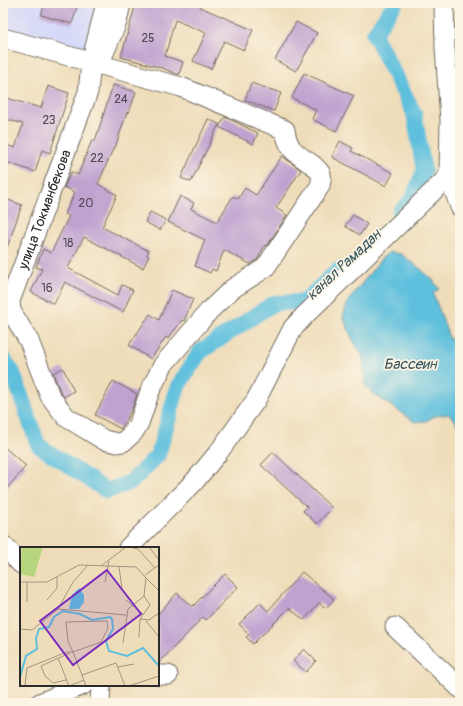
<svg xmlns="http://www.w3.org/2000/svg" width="463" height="706" font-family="Pangolin,sans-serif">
<rect width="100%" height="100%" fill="#fcf5e5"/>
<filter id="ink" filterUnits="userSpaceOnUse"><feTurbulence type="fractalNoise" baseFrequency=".025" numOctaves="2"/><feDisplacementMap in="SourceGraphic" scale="8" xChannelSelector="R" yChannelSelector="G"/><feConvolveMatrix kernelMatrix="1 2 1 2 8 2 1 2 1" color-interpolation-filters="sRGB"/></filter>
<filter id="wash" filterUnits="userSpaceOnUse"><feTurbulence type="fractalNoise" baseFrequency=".012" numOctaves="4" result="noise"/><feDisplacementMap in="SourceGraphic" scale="16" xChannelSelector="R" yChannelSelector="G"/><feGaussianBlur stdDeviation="0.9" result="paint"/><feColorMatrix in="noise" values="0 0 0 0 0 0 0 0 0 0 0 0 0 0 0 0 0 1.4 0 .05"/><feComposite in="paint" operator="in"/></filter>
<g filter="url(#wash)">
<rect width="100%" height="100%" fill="#efddba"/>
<path fill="#d4d8f9" d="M3,3H104L88,56L3,31Z"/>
<path fill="#5fc0dd" stroke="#457684" d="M389,252L401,254L418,267L432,279L439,289L433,293L450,340L460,338V431L456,422L449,414L435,416L426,421L415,422L372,393L365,385L363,358L351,336L343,317L348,301L381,259Z"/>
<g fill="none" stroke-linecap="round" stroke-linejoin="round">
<g stroke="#5fc0dd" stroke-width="16">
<path d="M395,3L374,34L414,113L424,171L412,200L400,212"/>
<path d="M3,358L13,373L38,445L107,491L131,482L158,455L178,386L200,352L274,303L304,302L338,270"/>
</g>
</g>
<g id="blocks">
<g fill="#c0a2d0">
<path d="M45,3H78L72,24L41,15Z"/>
<path d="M136,3H201L200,7L253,30L244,50L224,41L211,69L193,61L206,33L175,20L165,56L183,62L179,75L162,68L121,57Z"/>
<path d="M296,22L317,33L296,71L275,60Z"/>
<path d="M304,73L354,96L336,131L312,119L316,110L292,98Z"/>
<path d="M251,83L281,93L274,111L245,100Z"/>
<path d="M113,85L136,92L129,113L127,112L115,148L114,147L98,184L117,195L102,227L149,251L147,255L149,256L143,268L84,237L68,268L118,295L122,285L133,290L123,312L65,282L54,304L31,292L42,269L36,267L43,249L51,253L69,216L65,214L75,192L64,187L67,181L71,172L78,175L92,140L95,141Z"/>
<path d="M48,86L69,93L50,153L42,150L35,172L3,161V144L15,148L23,124L3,118V97L41,108Z"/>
<path d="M225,117L258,133L253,144L219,127Z"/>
<path d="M208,119L219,124L191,182L181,178Z"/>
<path d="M340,141L353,148L351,151L393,173L386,186L332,157Z"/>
<path d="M282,156L301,170L276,208L287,215L267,246L265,245L257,260L250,264L224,250L216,271L212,269L210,273L195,266L205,240L168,222L180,196L194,203L191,209L217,222L233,196L238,199L245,188L256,195Z"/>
<path d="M3,198L22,205L5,253L3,252Z"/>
<path d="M150,212L166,220L160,230L145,222Z"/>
<path d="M353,215L367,224L360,235L345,226Z"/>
<path d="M172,290L193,299L184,321L182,320L168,339L166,337L151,359L129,345L150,314L159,320Z"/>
<path d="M63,368L74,391L64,397L60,391L53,373Z"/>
<path d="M113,381L137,394L132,409L121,429L95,415Z"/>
<path d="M3,446L26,466L3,493Z"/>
<path d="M273,452L332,508L317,524L303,511L307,507L261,465Z"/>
<path d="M302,572L334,599L326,608L319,603L304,620L289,608L253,644L246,637L249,634L239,624L260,603L268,611Z"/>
<path d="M225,574L238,587L206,620L203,617L158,664V614L177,593L192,607Z"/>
<path d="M304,649L316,661L306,672L293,661Z"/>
</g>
</g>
</g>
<g filter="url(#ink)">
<use href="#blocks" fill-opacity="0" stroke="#70695d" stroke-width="1"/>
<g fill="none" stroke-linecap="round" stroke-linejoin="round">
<defs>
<g id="minor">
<path d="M444,3L445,48L450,120L449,176L460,207"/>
<path id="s1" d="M3,38L181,87L285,130C288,151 297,154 313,165C316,168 319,170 321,174C322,178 321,182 320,186L265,268L232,289L209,311L163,365L150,391L139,423L133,433L123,442L117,443L104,440L66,417L50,396L29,341L11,311L10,301L88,92L91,63L106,3"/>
<path d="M102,54L104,53L117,22L121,3"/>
<path d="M3,545L21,564"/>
<path d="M128,548L194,482L218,453L256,400L293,328L306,314L449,176"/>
<path d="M395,627L460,688"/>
<path d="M158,675H168"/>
<path d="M40,703L83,685"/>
<path d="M100,703L101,685"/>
</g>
</defs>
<use href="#minor" stroke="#70695d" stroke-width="21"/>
<use href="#minor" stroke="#fff" stroke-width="19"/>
</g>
</g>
<g text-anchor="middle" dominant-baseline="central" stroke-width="3.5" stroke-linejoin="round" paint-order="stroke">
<g font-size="12" fill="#504954">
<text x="148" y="38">25</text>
<text x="121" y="99">24</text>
<text x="49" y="120">23</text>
<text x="97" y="158">22</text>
<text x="86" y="203">20</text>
<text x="68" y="243">18</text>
<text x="47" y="288">16</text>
</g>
<g font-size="14" fill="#2b2b2b" stroke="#fcf5e5">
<text stroke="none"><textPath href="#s1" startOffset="989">улица Токманбекова</textPath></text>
</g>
<g font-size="15" font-style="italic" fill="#3b5860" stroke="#fcf5e5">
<text transform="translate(344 265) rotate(-43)">канал Рамадан</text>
<text x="410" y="364">Бассеин</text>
</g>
</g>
<g transform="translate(20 547)">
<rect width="139" height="139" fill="#efddba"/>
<path d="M2,0H23L14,30L0,27Z" fill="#b6d57c"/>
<path d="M59,41L64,48V55L59,62H49L52,48Z" fill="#5fc0dd"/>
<path fill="none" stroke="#5fc0dd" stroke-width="2" d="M0,130L6,109L17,102L16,91L19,82L29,80L34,70L43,64L60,67L72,73L90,70L92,72L93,82L86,94L89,104L107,109L123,101L139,119"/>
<path fill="none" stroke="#a19681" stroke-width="1" d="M129,0L139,13M113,1L118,2L135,21M81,19L106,0M99,20L102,41M125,28L139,18M126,31L139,44M0,35H27L59,18L116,20L126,31L124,49L108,62L103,96M85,35L89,14M27,53L37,41V30M106,53L123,67M7,55V35M38,62L106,68M120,72L129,73L139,66M126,74L139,90M0,82L12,83L38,62L53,35L68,18M119,90L120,72L130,58L124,49M38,111L49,139L64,133M98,120L114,117M62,128L96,116L105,139M46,133L33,136L25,129L21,119L50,106M5,139L7,121L47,105H53L81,95L88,81L87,74L46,75L48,94L53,105L62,128L66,139M109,139L139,129"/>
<path fill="#7b2cbf" fill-opacity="0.15" stroke="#7b2cbf" stroke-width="2" d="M87,23L121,67L53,118L20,74Z"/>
<rect width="139" height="139" fill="none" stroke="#2b2b2b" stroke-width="2"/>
</g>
<rect width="463" height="706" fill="none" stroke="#fcf5e5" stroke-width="16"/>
</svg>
